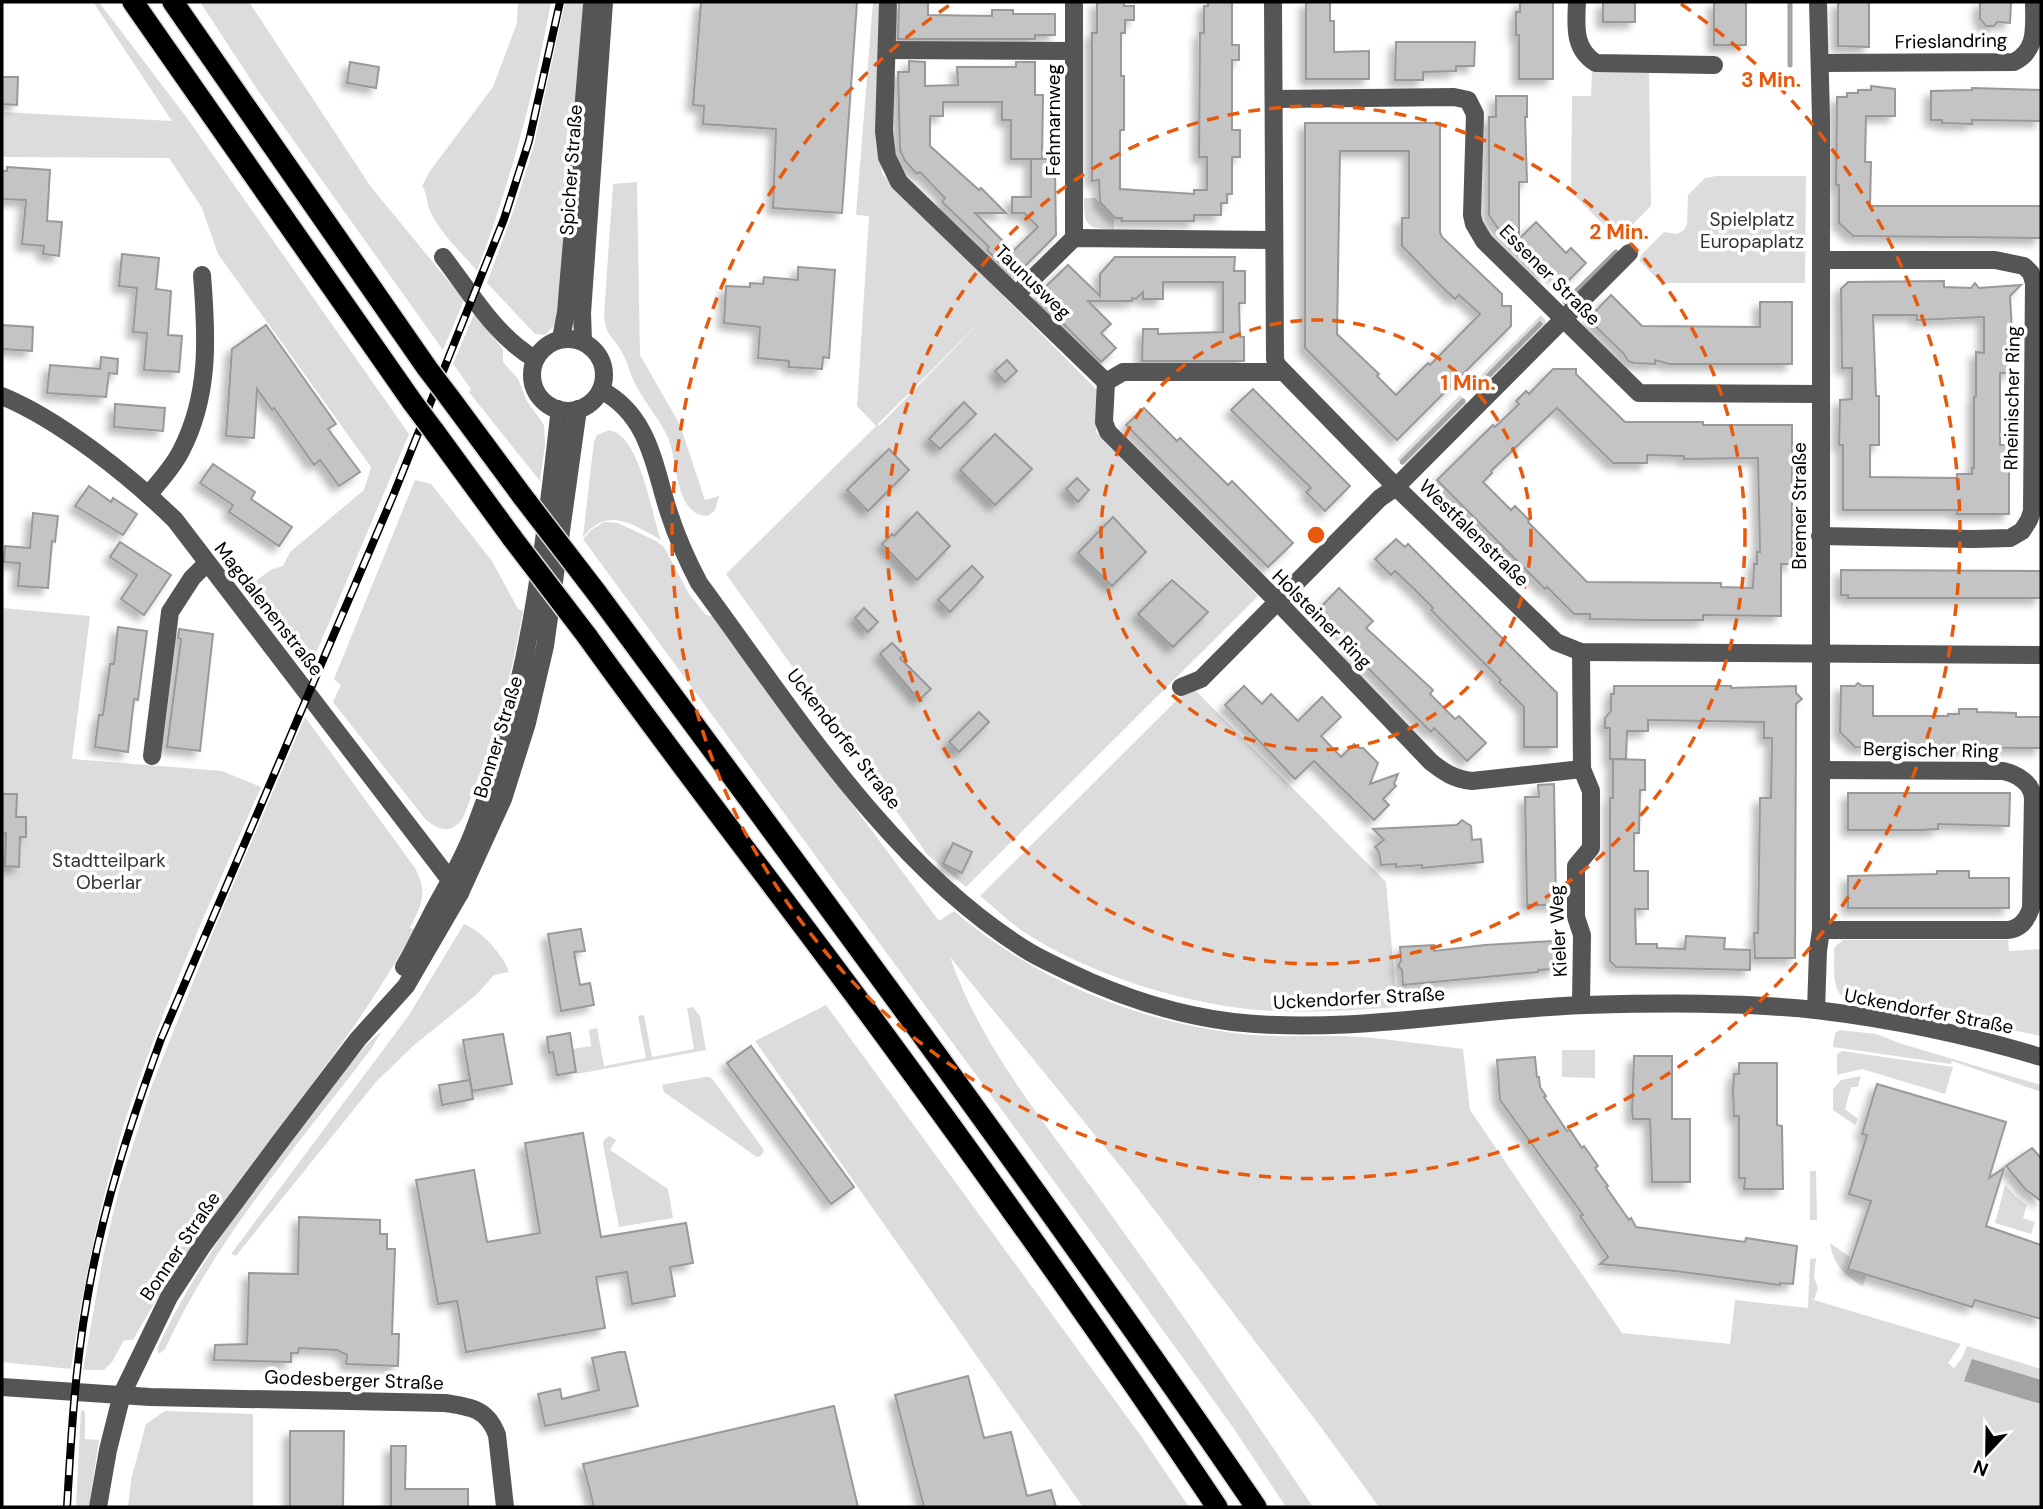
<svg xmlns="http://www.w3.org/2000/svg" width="2043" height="1509" font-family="'DM Sans',sans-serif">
<defs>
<filter id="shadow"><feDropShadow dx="-6" dy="6" stdDeviation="3.5" flood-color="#0004"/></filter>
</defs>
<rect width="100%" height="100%" fill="#fff"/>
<g fill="#dcdcdc" fill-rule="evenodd">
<path d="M93,2H99L187,118L409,434L309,670L246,589L270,570L283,566L290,552L364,490L371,467L218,254L202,208L169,158L2,157V112L172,121Z"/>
<path d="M200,2H249L371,187L464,300L443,350L259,92Z"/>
<path d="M518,2H551C534,94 510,183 477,271C462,253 441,234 431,213C426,204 428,194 422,186L430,171L493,87L517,23Z"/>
<path d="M565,2H585L563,265L556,318L554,326L545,335L535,334L487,283L514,209L533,149Z"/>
<path d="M873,2H883L882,174L1099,392L1096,432L1258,596L966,887L927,854L726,574L876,426L857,406L869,216L856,215ZM989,313L880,425H877Z"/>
<path d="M1592,72H1649L1651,206L1618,239L1571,192L1572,96H1591Z"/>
<path d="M1716,176H1806L1805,283H1661L1639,260L1642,254L1664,232L1677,234L1684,230L1687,224L1688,195L1705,178Z"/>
<path d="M637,182L640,355L680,425L705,500L719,496L715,510L708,516C675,516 678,464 669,440C661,421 648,407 638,389C630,376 628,361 620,349C610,333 607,337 604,316L613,184Z"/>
<path d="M1084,198H1095L1114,218V229C1086,229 1084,226 1084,198Z"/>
<path d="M475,312L503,350V362L518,379L527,401L544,425L545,445L540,481L469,392L471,389L453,364Z"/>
<path d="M1541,315L1546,321L1545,325L1483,389L1475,381Z"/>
<path d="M1460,395L1468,404L1405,466L1397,459Z"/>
<path d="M609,430C641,436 651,514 661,540C632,524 608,506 583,537L594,441L597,435Z"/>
<path d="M415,480L431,484L492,561L518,609L523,611C511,682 490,751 463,818C452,834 440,831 426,820L333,702L341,685L334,679Z"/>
<path d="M604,522L618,523L656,541L664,547L689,594L706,615L712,616L939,921L954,911C1032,978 1132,1020 1234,1033C1277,1039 1320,1034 1362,1037C1396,1040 1430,1045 1463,1049L1470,1110L1622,1333L1730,1344L1735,1300L1808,1308L1810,1259L1816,1258L1814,1277L1818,1288L1814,1300L1961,1344L1948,1363L1954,1368L1962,1358L1967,1346L2041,1369V1507H1379L1320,1426L1129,1177L950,957C982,1050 1048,1126 1104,1205C1176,1304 1245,1406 1313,1507H1286L1232,1426L1136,1293L583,539L591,530Z"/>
<path d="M2,608L90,616L72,759L222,771L261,787C213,896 162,1007 125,1121C100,1202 83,1285 71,1369L2,1362Z"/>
<path d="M1191,686L1386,882L1397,1007C1356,1010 1315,1013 1274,1011C1195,1008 1087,975 1021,930C1007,920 994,907 980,896Z"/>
<path d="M305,717L415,868C428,893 422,904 410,928L415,930C397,959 380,988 361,1016C286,1125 197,1224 133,1340H124L112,1362L104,1370H83L104,1252L119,1189L152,1085L218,920Z"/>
<path d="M464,924C482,931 503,955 509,972L494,975L476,995L413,1046L375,1083L236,1256L231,1254L409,1015Z"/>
<path d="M1843,940H2008L2009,951L2041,949V1036L1943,1016L1846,1000C1830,989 1835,966 1834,948Z"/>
<path d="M826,1005L1141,1436L1189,1507H1083L755,1041Z"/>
<path d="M693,1007L700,1016L706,1050L577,1074L573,1049L591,1046L589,1030L597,1028L604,1066L646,1058L638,1016L644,1015L652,1057L694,1049L687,1008Z"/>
<path d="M1840,1030L1876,1034L1902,1044L2041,1085V1092L1952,1061L1951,1064L1833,1047L1835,1033Z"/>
<path d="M381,1032L371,1049C298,1145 216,1238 165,1349L159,1354L157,1349C199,1258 261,1179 322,1101C336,1083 364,1043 381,1032Z"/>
<path d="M1562,1050H1595V1078L1562,1077Z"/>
<path d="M1842,1051L1953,1067L1945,1094L1862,1069L1837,1075V1054Z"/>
<path d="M1861,1076L1858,1087H1851L1845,1109L1858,1119L1855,1125L1833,1110V1089L1841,1080Z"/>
<path d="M705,1077H710L714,1081L764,1150L761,1156L757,1157L664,1092L662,1085L666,1084Z"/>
<path d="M609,1136L616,1140L610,1150L668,1189L673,1218L619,1227L603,1144L604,1140Z"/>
<path d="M1810,1171H1816L1817,1220H1810Z"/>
<path d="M2005,1185L2016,1197L2027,1205L2023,1218L2035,1222L2031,1234L1995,1223Z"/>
<path d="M1830,1243L1850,1257L1847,1269L1866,1276L1863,1286C1844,1276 1833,1264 1830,1243Z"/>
<path d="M81,1410L85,1411V1439L99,1440L89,1507H76Z"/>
<path d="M165,1411L253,1414V1507H128L131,1480L146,1424Z"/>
</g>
<path fill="#a3a3a3" d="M1972,1359L2041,1380V1404L1964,1381Z"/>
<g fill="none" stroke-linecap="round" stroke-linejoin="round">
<g stroke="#a3a3a3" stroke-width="5">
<path d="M1790,65V2"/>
<path d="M1565,302L1616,252"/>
<path d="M1482,382L1540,324"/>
<path d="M1402,462L1463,401"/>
</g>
</g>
<g fill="#c4c4c4" stroke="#999" stroke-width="2" fill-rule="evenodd" filter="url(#shadow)">
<path d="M701,2H857L842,213L773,208L776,129L703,124L704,106L693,105Z"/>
<path d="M899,2H928V15L992,16V10H1013V14H1055V35H1035V39H898Z"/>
<path d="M1097,2H1124V6H1134V20H1125V33H1121V76H1124V130H1120V189L1194,194V190H1207V157H1199L1200,33H1204V6H1208V2H1232V45H1239V60H1232V130H1240V157H1232V194H1227V203H1221V215H1194V221H1121L1122,218H1115L1100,202L1099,180L1092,181V33H1097Z"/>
<path d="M1306,2H1330V21H1334V52L1369,51V79H1306Z"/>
<path d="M1520,2H1553V79H1519V35H1516V12H1520Z"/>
<rect x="1603" y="2" width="32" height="20"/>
<rect x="1714" y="2" width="32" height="43"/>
<path d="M1838,2H1869V47L1838,46Z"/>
<path d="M1980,2H2011L2010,23L1997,22L1994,26H1986L1980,19Z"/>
<path d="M1396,42H1475L1474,66H1456V71L1423,72V80H1395Z"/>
<path d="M909,61L925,62V86L958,85L957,67H1016V62H1035V95H1043L1042,159H1011V120H1002V102H943V116H930V146L979,190L981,188L1006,213H975L1013,251L1038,227L1024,213H1012V197H1031V159H1052V170H1055L1056,235L1014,277L987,250L989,247L942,202L945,198L920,172L917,174L905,161L900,150L898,72H909Z"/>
<path d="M350,62L379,67L376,88L347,83Z"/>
<path d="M2,77H18L17,105L2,104Z"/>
<path d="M1871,86L1895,89V116H1866L1865,162H1871L1870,206H2041V238L1853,236L1839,223V185H1836L1837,97H1847V93H1858V90H1871Z"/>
<path d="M1972,88L2041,90V121L1972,120V124L1942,123V120H1931V91L1972,90Z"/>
<path d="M1496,96H1527V117H1525L1527,182H1519V239L1536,222L1566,253L1571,248L1586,263L1565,284L1550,269L1544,275L1497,227L1489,215V117H1496Z"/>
<path d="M1305,123H1440V232L1442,237L1502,294V306H1511V326L1397,440L1305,348ZM1340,151H1409V218H1402V246L1441,286L1455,299L1459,295L1480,314L1430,365L1428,363L1396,395L1377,376L1379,374L1337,334Z"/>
<path d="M7,167L50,170L47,221L62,222L59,256L43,254L44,246L22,244L26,200L2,199V171H7Z"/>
<path d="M122,254L159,258L156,289L171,291L168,335L182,336L179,372L144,370L147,333L133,332L137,288L119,286Z"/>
<path d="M1115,257H1235L1234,271H1245V303H1239L1240,337H1244V361H1142L1143,329H1158V334L1223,332V282H1163V299H1143V292L1136,299L1132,298V301H1088L1111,324L1101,333L1116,348L1101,362L1036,296L1068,265L1100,296V274Z"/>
<path d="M798,267L835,270L829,358L823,357L822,369L789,367V361L758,358L760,327L724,323L726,286L750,287V283L763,284L764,277L798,280Z"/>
<path d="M1944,281V287L1971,288L1975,283L1979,288L2021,285L2010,296L2012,332L2011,373H2000V445H2009V514H1957V510H1843V445H1839L1840,400L1852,399V368H1842L1841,289L1848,282ZM1873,315H1917V320L1984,317V353L1976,352V396L1974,397V468H1972V474H1957V478L1870,477V445H1879V396H1876Z"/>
<path d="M1611,295L1642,326L1760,327V302H1792V364H1669L1655,360V364L1634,363L1628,361L1624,354L1588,319Z"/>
<path d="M2,325L33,327L32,351L2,349Z"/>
<path d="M266,325L336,424L328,429L360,472L339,486L320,460L314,465L274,408L272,410L257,389L254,438L226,436L232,349Z"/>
<path d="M101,357L118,359L117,374L109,373L106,397L47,393L50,365L100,369Z"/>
<path d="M1007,360L1017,371L1005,382L995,371Z"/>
<path d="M1553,369H1576V374L1625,422H1703V425H1792V564H1781V616L1703,615V620H1646L1590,619V614H1574L1547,587L1545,589L1437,480L1493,425L1495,427L1519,404L1516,401L1526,391L1529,394ZM1557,408L1613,463H1647V455L1684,456V459L1758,458L1760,552H1757V564H1754L1753,588L1721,587V583L1587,582L1528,522L1529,520L1515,506L1511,510L1483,482L1492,473L1491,471Z"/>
<path d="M1253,389L1350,486L1325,511L1306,492L1311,488L1231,410Z"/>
<path d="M964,402L976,414L940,449L929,439Z"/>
<path d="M115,404L165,408L163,431L114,427Z"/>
<path d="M1144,408L1177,441L1180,438L1228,485L1232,481L1293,543L1268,567L1126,425Z"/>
<path d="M995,434L1032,469L995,505L960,470Z"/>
<path d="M889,449L909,470L868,511L847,490Z"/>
<path d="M213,464L255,492L251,499L292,527L279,546L229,512L233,505L200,483Z"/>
<path d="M1077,478L1089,490L1078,502L1066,489Z"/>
<path d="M89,486L111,502L113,498L137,514L123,535L75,506Z"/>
<path d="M917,512L950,546L917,580L882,544L892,534L894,536Z"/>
<path d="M33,513L58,516L55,542L52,541L48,588L18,586L20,563L4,562L5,546L30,548Z"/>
<path d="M1113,517L1146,552L1112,586L1078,553Z"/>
<path d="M1396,539L1405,547L1408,544L1557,693V747H1524V707L1499,682L1501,680L1431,610L1433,608L1414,589L1395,571L1391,575L1375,559Z"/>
<path d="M120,542L171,575L144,615L121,599L137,575L110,557Z"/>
<path d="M972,566L983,577L950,612L938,600Z"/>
<path d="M1841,570L2041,571V598H1848V595H1841Z"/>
<path d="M1172,580L1208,612L1173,647L1138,614Z"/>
<path d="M1339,588L1373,621L1366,628L1433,690L1430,694L1455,719L1459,716L1486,743L1467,761L1434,728L1431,732L1347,647L1352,642L1319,609Z"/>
<path d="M864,608L878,622L868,632L855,618Z"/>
<path d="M118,627L147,631L138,700L134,699L128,752L95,747L99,715H103L110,664H114Z"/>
<path d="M179,629L213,634L200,751L167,747L181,639L178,638Z"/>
<path d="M892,643L904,655L900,658L931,689L919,700L880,654Z"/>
<path d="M1858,683L1862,686H1873V716H1948V714H1959V709H1977V712L2016,713V717H2041V748L1855,747L1840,732L1841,686H1855Z"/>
<path d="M1244,686L1262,704L1271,694L1298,721L1322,697L1341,717L1321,736L1341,757L1354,744L1359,748H1363L1378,763L1370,784L1398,774L1394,784L1396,786L1383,799L1389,805L1374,820L1314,761L1295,779L1225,705Z"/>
<path d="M1614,686H1731V688L1796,686V693L1802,699L1796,704L1795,958H1755L1754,933H1758L1760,798H1771L1772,738H1764V722L1648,720V731H1627L1626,759H1610V728H1605V718L1611,711V694H1614Z"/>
<path d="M979,712L989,722L959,752L949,742Z"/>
<path d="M1613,759L1645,760V790H1640L1639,833H1634V871H1648V909H1635L1636,944H1657V948L1685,949L1686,936L1725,938L1724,949L1750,950V970L1616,967L1610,961V798H1613Z"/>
<path d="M1554,784L1556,905H1527L1525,797H1539L1538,785Z"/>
<path d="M1848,793H2010L2009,826L1938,824V829L1921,830H1848Z"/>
<path d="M3,794H17L16,817H26V837H20L19,867L5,866L6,833H2Z"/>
<path d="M1462,820L1471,826L1472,840L1481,839L1483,862L1422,868V865L1396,867V864L1381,865L1379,852L1375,847L1384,840L1373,829L1457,825Z"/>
<path d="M953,843L972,852L962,873L943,864Z"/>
<path d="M1937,871H1969V878H2009V908H1848V876L1937,874Z"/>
<path d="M581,929L585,951L574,952L580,985L590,983L594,1005L561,1011L548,934Z"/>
<path d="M1553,941L1555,969L1538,970V972L1403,985L1402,970L1398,966L1401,961L1400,947L1434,945V951L1485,945Z"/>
<path d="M570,1033L576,1072L557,1075L553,1052L549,1053L547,1037Z"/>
<path d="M503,1034L512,1084L472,1091L463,1040Z"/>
<path d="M751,1046L854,1187L831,1204L727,1063Z"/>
<path d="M1634,1056H1672V1119H1690V1182H1652L1650,1119H1633L1632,1111Z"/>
<path d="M1535,1057L1537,1077H1539L1540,1087L1546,1096L1544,1097L1567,1131L1570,1130L1582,1148L1584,1146L1598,1166L1595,1168L1608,1186L1606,1187L1629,1220L1631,1218L1636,1227L1745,1242L1746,1238L1797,1246L1793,1284L1780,1283V1285L1675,1271L1600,1264L1608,1257L1580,1216L1583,1215L1500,1100L1497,1060Z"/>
<path d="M1739,1063H1777V1125L1782,1126L1783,1189H1744L1745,1178H1739V1116H1734L1733,1090L1734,1074H1739Z"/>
<path d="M470,1080L473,1099L442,1105L439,1085Z"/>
<path d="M1877,1084L2006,1122L1989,1178L2004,1168L1986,1226L2041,1245V1319L1975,1300L1972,1307L1848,1269L1871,1201L1849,1194L1867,1135L1862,1134Z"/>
<path d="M583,1133L601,1237L686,1223L693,1263L670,1267L675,1296L632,1304L627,1272L596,1277L605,1328L466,1352L457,1301L438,1304L416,1180L474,1170L487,1242L540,1233L525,1143Z"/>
<path d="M2032,1148L2041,1158V1201L2025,1189L2006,1166Z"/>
<path d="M299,1217L380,1220V1234H387V1249H395L392,1334H399L398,1366L346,1364L347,1355L337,1350L299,1348L298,1353H291V1362L214,1360L215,1345L247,1344L249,1273L298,1274Z"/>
<path d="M619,1352H625L638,1406L545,1426L538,1394L560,1389L562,1399L599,1390L592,1358Z"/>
<path d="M968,1376L984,1438L1011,1432L1027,1496L1051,1490L1056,1507H924L895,1395Z"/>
<path d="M834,1406L858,1507H594L583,1464Z"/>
<path d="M290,1431H344L343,1507H290Z"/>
<path d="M391,1446H406L405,1489H468V1507H391Z"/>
</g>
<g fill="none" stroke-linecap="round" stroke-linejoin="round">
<defs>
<g id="highway">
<path d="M133,2L413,403"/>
<path d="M173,2L427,368"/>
<path d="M449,397L523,497"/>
<path d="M434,431L513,539"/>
<path d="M596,592C820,895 1044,1196 1256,1507"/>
<path d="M587,636C688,777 795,912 897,1052C1007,1202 1114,1353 1217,1507"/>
</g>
</defs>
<use href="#highway" stroke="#dbdbdb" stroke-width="24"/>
<g stroke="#555" stroke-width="18">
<path d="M888,2L884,131L887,157L899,182L1106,382"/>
<path d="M1273,2L1275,359L1277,365L1396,487L1556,642L1581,652L2041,655"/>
<path d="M1577,2C1576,25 1573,49 1596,63L1714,65"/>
<path d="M887,50L1074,51"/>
<path d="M1820,63L2014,62C2038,50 2034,26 2034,2"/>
<path d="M1275,99L1454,97L1468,100L1475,114L1472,215L1474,224L1484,241L1639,393L1820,394"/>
<path d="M1074,238V2"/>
<path d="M443,257C470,292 496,337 535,359"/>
<path d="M1017,294L1074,238L1273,240"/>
<circle cx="568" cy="375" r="36"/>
<path d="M561,339L566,312L592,5"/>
<path d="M583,341L582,313L604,2"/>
<path d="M1106,382L1104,422L1108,432L1276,600L1431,762C1445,773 1454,779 1472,781L1582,769"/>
<path d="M1106,382L1123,372H1282"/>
<path d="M601,390C650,416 654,467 669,513C677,538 687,560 699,583C793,710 888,863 1023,948C1038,958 1055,965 1071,973C1121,997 1178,1015 1233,1022C1350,1035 1468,1009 1585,1005C1662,1003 1740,1002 1816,1010C1891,1019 1969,1035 2041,1057"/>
<path d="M2,396C60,420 130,476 175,520L460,893"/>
<path d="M148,495C160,481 173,467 181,451C210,395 207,337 202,275"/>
<path d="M1820,536L1973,539L2010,538L2022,531L2029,520L2032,511L2034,283L2031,273L2024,266L1995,260H1821"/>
<path d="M1581,652L1582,769L1591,791V848L1576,866V917L1582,935L1581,1005"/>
<path d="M1181,687L1201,679L1380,498L1396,487L1629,253"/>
<path d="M152,756L170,612L192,578L207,563"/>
<path d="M1821,770L2003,771C2017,774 2032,783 2033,798L2031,908C2027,920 2020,929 2007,930H1821"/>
<path d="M404,967C416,947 425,926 436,906C451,879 466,853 476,825C527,695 544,554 559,416L558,409"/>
<path d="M1816,1010L1818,951L1821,930V118L1818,2"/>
<path d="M2,1387L150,1397L445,1403C470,1407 487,1408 497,1435L505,1507"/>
<path d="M98,1507L108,1450L122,1394L169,1297L203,1245L279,1143L358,1039L406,986L460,893L503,799L527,723L545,646L578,409"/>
</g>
<use href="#highway" stroke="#000" stroke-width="21"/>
<defs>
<path id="rail" d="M67,1507C71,1438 75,1368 87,1300C102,1210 130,1124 161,1039L393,496L504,219L529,141L560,2"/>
</defs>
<use href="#rail" stroke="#000" stroke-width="8"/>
<use href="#rail" stroke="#fff" stroke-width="5" stroke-dasharray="16" stroke-linecap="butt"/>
<defs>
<g id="highway-bridge">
<path d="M427,368L449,397"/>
<path d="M413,403L434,431"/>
<path d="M523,497L596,592"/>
<path d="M513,539L587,636"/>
</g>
</defs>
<use href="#highway-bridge" stroke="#dbdbdb" stroke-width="24" stroke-linecap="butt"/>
<use href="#highway-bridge" stroke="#000" stroke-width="21"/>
</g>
<g fill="none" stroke="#e8590c" stroke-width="3.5" stroke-dasharray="12 9">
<circle cx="1316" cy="535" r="215"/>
<circle cx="1316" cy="535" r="429"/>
<path d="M1681 4A644 644 0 1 1 951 4"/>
</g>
<g text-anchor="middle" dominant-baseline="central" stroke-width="7" stroke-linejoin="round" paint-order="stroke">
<g font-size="19" fill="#000" stroke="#fff">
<text transform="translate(1951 41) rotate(-1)">Frieslandring</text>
<text transform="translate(1053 120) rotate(-90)">Fehmarnweg</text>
<text transform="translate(571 170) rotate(-86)">Spicher Straße</text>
<text transform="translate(1550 275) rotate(45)">Essener Straße</text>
<text transform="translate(1033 282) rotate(44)">Taunusweg</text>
<text transform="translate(2012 398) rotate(-89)">Rheinischer Ring</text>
<text transform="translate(1799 506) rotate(-90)">Bremer Straße</text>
<text transform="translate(1474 533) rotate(44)">Westfalenstraße</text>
<text transform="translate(269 609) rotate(52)">Magdalenenstraße</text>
<text transform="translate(1322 619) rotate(45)">Holsteiner Ring</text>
<text transform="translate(498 737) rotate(-73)">Bonner Straße</text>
<text transform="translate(844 739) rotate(52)">Uckendorfer Straße</text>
<text transform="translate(1931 750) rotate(1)">Bergischer Ring</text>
<text transform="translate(1558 931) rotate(-93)">Kieler Weg</text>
<text transform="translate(1359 998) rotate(-3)">Uckendorfer Straße</text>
<text transform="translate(1929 1011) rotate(11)">Uckendorfer Straße</text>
<text transform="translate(180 1246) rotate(-56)">Bonner Straße</text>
<text transform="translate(354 1380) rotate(2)">Godesberger Straße</text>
</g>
<g font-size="19" fill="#333" stroke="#fff">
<text x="1752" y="219">Spielplatz<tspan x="1752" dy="22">Europaplatz</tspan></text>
<text x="109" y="860">Stadtteilpark<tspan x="109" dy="22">Oberlar</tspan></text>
</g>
</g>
<circle cx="1316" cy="535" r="10" fill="#e8590c" stroke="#fff" stroke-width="3.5"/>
<g font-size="21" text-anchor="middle" font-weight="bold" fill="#e8590c" stroke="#fff" stroke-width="7" stroke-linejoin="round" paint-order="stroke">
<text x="1771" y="87">3 Min.</text>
<text x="1619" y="239">2 Min.</text>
<text x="1468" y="390">1 Min.</text>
</g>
<rect width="2043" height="1509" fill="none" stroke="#000000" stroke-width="7"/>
<g transform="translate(1987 1453) rotate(202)" stroke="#ffffff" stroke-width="5" paint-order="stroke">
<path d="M0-5L12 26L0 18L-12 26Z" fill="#000000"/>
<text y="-10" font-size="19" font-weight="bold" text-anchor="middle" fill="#000000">N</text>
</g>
</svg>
